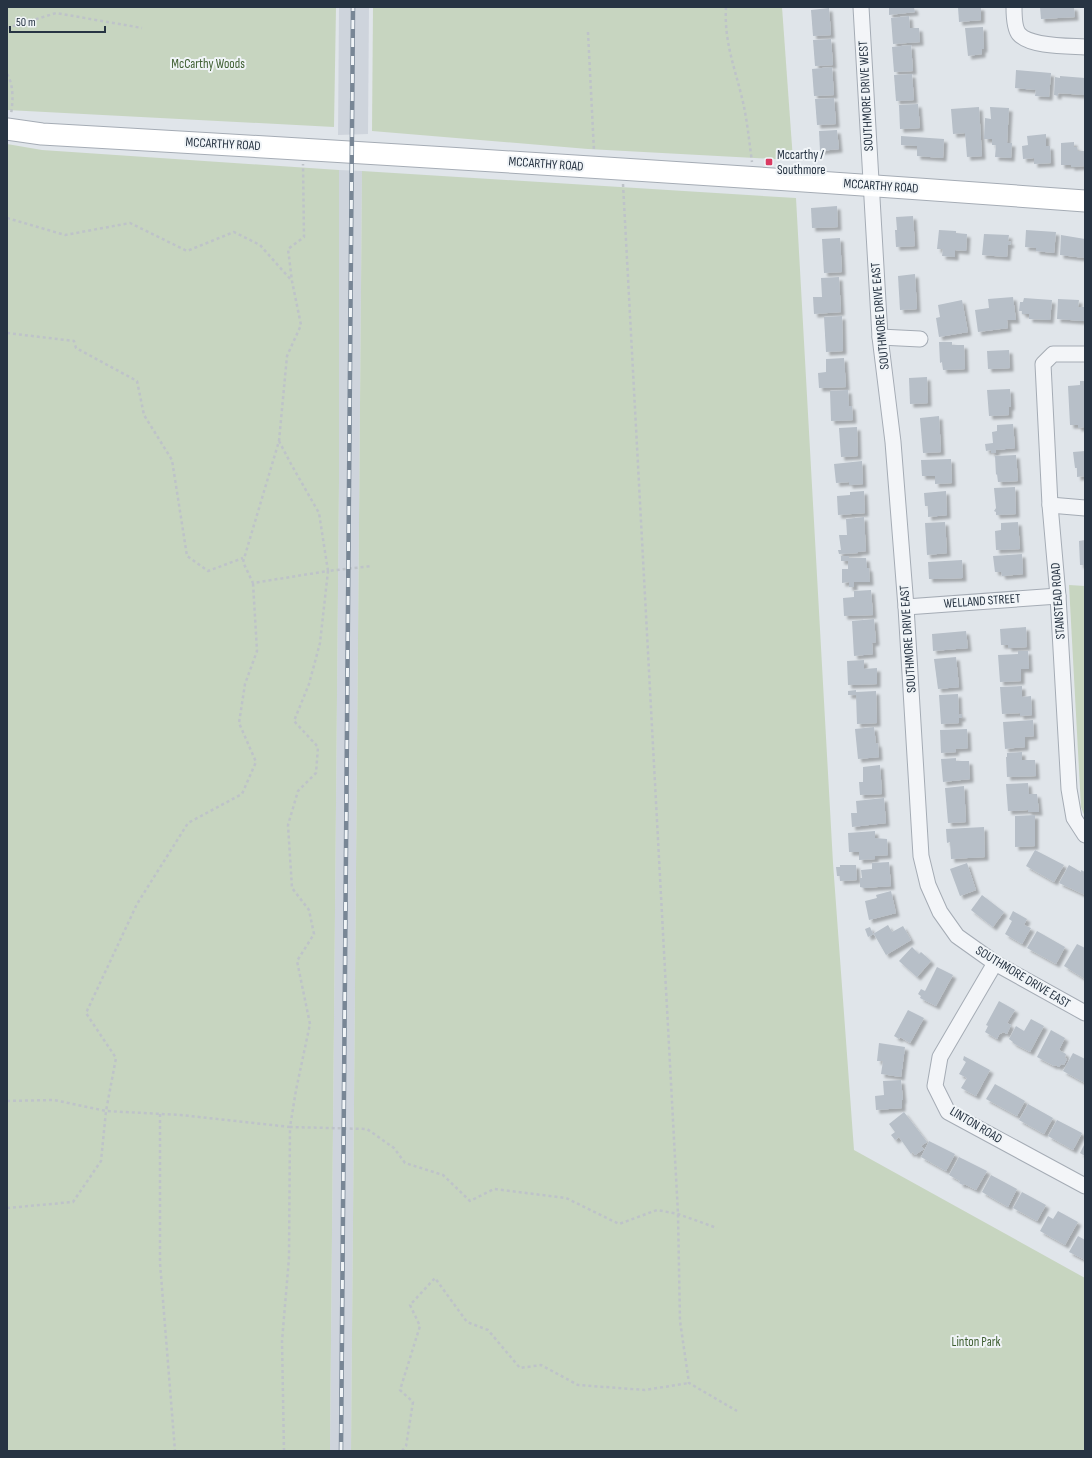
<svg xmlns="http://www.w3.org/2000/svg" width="1092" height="1458" font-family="'Sofia Sans Condensed',sans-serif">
<defs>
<filter id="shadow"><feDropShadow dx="3.5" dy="3.5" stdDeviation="1" flood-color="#0004"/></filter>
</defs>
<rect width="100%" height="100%" fill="#e0e5ea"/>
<g fill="#ced4dc">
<path d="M339,7H369L368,134L338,135Z"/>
<path d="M339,170L362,171L351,1451H330L339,482Z"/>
</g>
<g fill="#c7d5c0">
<path d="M7,7H336L334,127L7,110Z"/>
<path d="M373,7H782L793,160L588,149L372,131Z"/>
<path d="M7,144L42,150L339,170V482L330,1451H7Z"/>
<path d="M362,171L796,198L833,863L854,1150L1085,1278V1451H351Z"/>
<path d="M1069,585L1085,586V817L1081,807Z"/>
</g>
<g fill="#b7bfc8" filter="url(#shadow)">
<path d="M889,7H914L915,12L889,15Z"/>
<path d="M958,7H981V20L959,22Z"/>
<path d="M1040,7H1074L1075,17L1041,19Z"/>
<path d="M829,8L831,35L813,36L811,10Z"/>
<path d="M909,16L910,28H919L920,42L893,44L891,18Z"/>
<path d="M983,27L984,49H982V54L968,56L965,28Z"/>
<path d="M831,39L833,65L815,66L813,40Z"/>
<path d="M911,45L913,71L894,72L892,47Z"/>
<path d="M832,67L834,95L814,96L812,69Z"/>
<path d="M1016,70L1051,73L1049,97L1035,96L1036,90L1015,88Z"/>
<path d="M912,74L914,100L896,101L894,75Z"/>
<path d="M1060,76L1085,78V95L1058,93V96L1054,95L1055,77L1060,78Z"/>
<path d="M834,98L836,124L817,125L815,99Z"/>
<path d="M918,104L920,128L900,129L899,105Z"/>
<path d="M979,107L982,156L967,157L965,133L953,134L951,109Z"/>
<path d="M990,107L1009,108L1007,143H1012L1011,158L995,157L996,145H992V139H984L985,118L991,119Z"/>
<path d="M837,130L839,149L820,151L819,131Z"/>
<path d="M1046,134V146H1050L1051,163L1034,164V158L1023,159L1022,146L1028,145L1027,136Z"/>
<path d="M901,136L944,139L943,158L917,156V146L901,145Z"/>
<path d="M1074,142V147H1077L1078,151H1085V166L1071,167V165H1061V143Z"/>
<path d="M837,206L838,227L812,228L811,208Z"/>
<path d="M913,216L915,246L896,247L895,230H897L896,217Z"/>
<path d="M939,230L956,231V233L967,234L966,251L955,250V257L942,256L943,249H937Z"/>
<path d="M1026,230L1056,232L1054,253L1036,251V248L1025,247Z"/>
<path d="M984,234L1009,235L1008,241L1011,242L1010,245H1008L1007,257L982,255Z"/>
<path d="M1061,235L1085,239V258L1060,255Z"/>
<path d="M840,238L842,272L824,273L822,239Z"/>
<path d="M915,274L917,309L900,310L898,276Z"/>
<path d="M839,277L841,312L814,314L813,297H822L821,278Z"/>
<path d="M1013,297L1016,320H1007L1008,328L978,332L975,310L989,308L988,299Z"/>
<path d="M1024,298L1052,300L1050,320L1029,319V314H1022V311H1019L1020,302H1023Z"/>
<path d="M1058,299L1079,300L1078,307H1085L1084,321L1057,319Z"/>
<path d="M962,300L968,332L939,337L936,318L940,317L938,305Z"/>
<path d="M842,316L843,351L826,352L824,317Z"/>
<path d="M939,342H952V345H964L965,369L943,370L942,362L940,363Z"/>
<path d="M1009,350L1010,368L988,369L987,351Z"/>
<path d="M844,358L846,387L819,388L818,373L826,372V359Z"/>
<path d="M927,377L928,403L910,404L909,378Z"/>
<path d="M1080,381H1085V424H1084V427L1078,428V425H1070L1068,386L1080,385Z"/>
<path d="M1010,389L1011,403V407H1009V415L989,416L987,390Z"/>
<path d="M848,390L849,406H852L853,420L831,421L830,391Z"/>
<path d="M939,416L941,452L923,453L920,418Z"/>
<path d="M1013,424L1015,448L996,450V453H991V450L986,451L985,444L993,443L992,432L997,431V425Z"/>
<path d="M857,427L858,456L841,457L839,428Z"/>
<path d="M1085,451V476L1077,477V468H1075L1073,452Z"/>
<path d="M1016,455L1018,481L998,482L997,474L996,475L995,456Z"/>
<path d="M951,459L952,483L935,484V476H922L921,460Z"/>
<path d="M862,461L863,484L849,485V482L836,483L834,464Z"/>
<path d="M1015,487L1016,514L996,515V512L994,511L996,508L994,488Z"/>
<path d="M864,491L865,513L838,515L837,496L850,495V492Z"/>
<path d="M946,491L947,515L928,517V506H925L924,493Z"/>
<path d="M864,517L866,551L858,552V553L839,554L838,550H841L839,535H847L846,519Z"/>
<path d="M945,522L947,553L927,555L925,523Z"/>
<path d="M1018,522L1020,549L996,550L995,531L1001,530V523Z"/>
<path d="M1085,540V565H1080L1079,541Z"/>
<path d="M1022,554L1023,574L1002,576L1001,572H995L993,556Z"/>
<path d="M841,556H849V558H866L867,568H869L870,582H854V587H849V582L842,583V569H848V561H841Z"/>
<path d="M962,560L963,578L929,579L928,562Z"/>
<path d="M871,590L873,615L844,616L843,598L854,597V591Z"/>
<path d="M874,619L876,642L872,643L873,654L854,656L852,621Z"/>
<path d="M1026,627L1027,647L1008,648V645H1001L1000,629Z"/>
<path d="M966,631L968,648L933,651L932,634Z"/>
<path d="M1018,651H1028L1029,669H1021V681L1000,682L998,655L1018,654Z"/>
<path d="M956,657L959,687L938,689L934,659Z"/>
<path d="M864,660V669L877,668V684L848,685L847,661Z"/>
<path d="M1022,686V697L1031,696L1032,715L1020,716V713L1002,714L1000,687Z"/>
<path d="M856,690V692L876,691L877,723L857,724L856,695H848V691Z"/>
<path d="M958,694L959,715L962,714V718H959V723L941,724L939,695Z"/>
<path d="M1033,720L1034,736L1025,737V747L1005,749L1003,722Z"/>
<path d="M874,727L876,744L878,743L879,757L858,759L855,729Z"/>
<path d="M967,729L968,748L955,749L956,752L941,753L940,730Z"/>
<path d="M1022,752V760H1035L1036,776L1007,777L1006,757H1007V753Z"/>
<path d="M956,758V761H969L970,779L943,782L941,759Z"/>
<path d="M880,765L882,794L860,795L859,782H863V767Z"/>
<path d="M1028,783L1029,794H1037L1039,812H1028V810L1008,811L1006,784Z"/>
<path d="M964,786L966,822L948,823L945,788Z"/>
<path d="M884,798L886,823L852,827L851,813H857L856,801Z"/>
<path d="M1035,815V846L1015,847V816Z"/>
<path d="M984,827L985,857L951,859L950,842L947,843L946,829Z"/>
<path d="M875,831V838L887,839L888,855L875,856V859L859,860V852H849L848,833Z"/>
<path d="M1035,850L1064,865L1054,882L1026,866Z"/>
<path d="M889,862L891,886L864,888L860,887V878H862L861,870L872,869V863Z"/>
<path d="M967,863L976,890L960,896L950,869Z"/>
<path d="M840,865H856L857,880L840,881V876H837L836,867H840Z"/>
<path d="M1069,865L1081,872V870L1085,872V895L1059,883Z"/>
<path d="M891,891L896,913L869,920L865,901L877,898L876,895Z"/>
<path d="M982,895L1004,912L993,927L971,910Z"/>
<path d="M1013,911L1027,919L1024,925L1031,928L1022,944L1005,934L1012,921L1009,919Z"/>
<path d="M888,925L892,932L903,926L911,940L886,955L874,934L868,937L865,929L870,927L873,934Z"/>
<path d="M1037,931L1065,947L1056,964L1027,948Z"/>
<path d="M1077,944L1085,948V979L1064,966Z"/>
<path d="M912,947L919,954L921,952L931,961L917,977L899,961Z"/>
<path d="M937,967L953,975L936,1006L920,998L921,996L918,994L921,989L925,991Z"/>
<path d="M999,1001L1015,1010L1007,1023L1011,1025L1007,1034L1003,1032L1001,1034L1000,1033L997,1039L985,1032L988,1026L986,1025Z"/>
<path d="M908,1010L924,1018L910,1043L900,1037L899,1039L894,1036Z"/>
<path d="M1031,1019L1044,1026L1030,1052L1013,1043V1042L1009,1039L1016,1026L1024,1031Z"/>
<path d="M1051,1030L1065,1038L1059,1050L1066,1054L1065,1058L1067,1059L1064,1065L1061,1064L1059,1067L1055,1065L1054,1066L1037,1057Z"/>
<path d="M879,1043L905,1047L901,1077L881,1074L883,1061H877Z"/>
<path d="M1073,1053L1085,1059V1083L1063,1071Z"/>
<path d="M964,1056L990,1070L976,1096L961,1088L967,1078L959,1074L966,1062L963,1060Z"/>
<path d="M901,1080L903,1100H902V1108L876,1110L875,1096L884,1095L883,1081Z"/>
<path d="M995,1084L1025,1101L1017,1116L986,1099Z"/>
<path d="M1028,1104L1053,1118L1044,1134L1019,1120Z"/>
<path d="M904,1112L927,1142L921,1146L924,1149L915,1155L913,1152L911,1154L899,1137L895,1140L891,1135L895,1132L889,1124Z"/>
<path d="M1057,1120L1082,1133L1073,1150L1048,1136Z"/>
<path d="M929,1141L955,1154L946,1171L921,1157Z"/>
<path d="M1085,1143V1156L1080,1153Z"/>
<path d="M959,1157L987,1171L976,1190L964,1184L963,1185L959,1183L960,1181L949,1175Z"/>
<path d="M991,1175L1017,1189L1008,1207L982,1192Z"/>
<path d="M1022,1192L1046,1205L1037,1221L1013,1208Z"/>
<path d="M1058,1211L1078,1222L1065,1245L1040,1231L1048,1216L1053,1219Z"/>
<path d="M1078,1236L1085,1240V1260L1069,1252Z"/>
</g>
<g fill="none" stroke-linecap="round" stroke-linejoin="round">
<defs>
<g id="street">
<path d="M861,7L880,337L893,442L906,607L921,856L928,885L940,912L957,936L995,963L1085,1013"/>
<path d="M1014,7C1014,14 1014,28 1019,34C1030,47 1069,46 1085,47"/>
<path d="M880,337L920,339"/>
<path d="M1085,354H1053L1043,364L1050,505L1058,596L1069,789L1074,818L1085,835"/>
<path d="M1050,505L1085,508"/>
<path d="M906,607L1058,596"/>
<path d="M995,963L940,1057L935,1086L948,1112L1085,1186"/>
</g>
<path id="secondary" d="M7,129L42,134C390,154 738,175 1085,201"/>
</defs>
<use href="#street" stroke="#a5acb5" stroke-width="17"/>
<use href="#secondary" stroke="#a5acb5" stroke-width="23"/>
<g stroke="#bec3c9" stroke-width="2.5" stroke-dasharray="3 3" stroke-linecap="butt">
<path d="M726,7C724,41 734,65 742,98C747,118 749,140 752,162"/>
<path d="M7,28L56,13L142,28"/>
<path d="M588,32L594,151"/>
<path d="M7,74C14,85 13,102 11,114"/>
<path d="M623,184L678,1214L680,1321L689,1383L737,1411"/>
<path d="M7,218L65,235L130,223L187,251L234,232L260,245L292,281"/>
<path d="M7,333L74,341L76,348L137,381L144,415L172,460L187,556L208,571L243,558"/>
<path d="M279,441L287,356L301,325L292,281L288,249L304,237L303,164"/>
<path d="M7,1101L54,1100L106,1111L116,1058L86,1013L137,904L188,823L242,794L256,762L239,723L245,684L257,651L253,583"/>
<path d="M160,1114V1263L175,1451"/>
<path d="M7,1208L73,1202L101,1161L106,1111L181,1115L290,1127L296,1090L310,1024L297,961L314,934L309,910L292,888L288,825L298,791L316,773L318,747L294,721L309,684L320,643L328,571L253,583L243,562L279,441L291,464L319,513L328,571L372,566"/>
<path d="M284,1451L282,1341L289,1258L290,1127L367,1129L394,1148L405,1163L443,1175L470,1201L494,1189L566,1198L619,1224L657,1210L678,1214L717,1228"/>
<path d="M402,1451L406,1446L413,1402L400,1390L420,1326L410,1305L435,1278L467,1322L488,1330L520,1368L541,1365L578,1385L645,1390L689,1383"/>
</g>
<use href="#street" stroke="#f3f5f8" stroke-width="15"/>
<use href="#secondary" stroke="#fff" stroke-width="21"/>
<defs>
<path id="rail" d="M341,1451L353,7"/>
</defs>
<use href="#rail" stroke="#788695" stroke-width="4.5"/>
<use href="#rail" stroke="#f0f4f7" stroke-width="3" stroke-dasharray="9" stroke-linecap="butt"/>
</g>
<rect fill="#da3a62" stroke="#f0f4f7" stroke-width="1.5" x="765" y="158" width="8" height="8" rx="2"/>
<g text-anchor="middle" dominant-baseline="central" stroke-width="4" stroke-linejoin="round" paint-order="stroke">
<g font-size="13" fill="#406033" stroke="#f0f4f7">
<text x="208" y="64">McCarthy Woods</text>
<text x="976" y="1342">Linton Park</text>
</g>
<g font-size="13" fill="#273443" stroke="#f0f4f7">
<text transform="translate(866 96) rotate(-93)">SOUTHMORE DRIVE WEST</text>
<text transform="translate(223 144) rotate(3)">MCCARTHY ROAD</text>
<text transform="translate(546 164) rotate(4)">MCCARTHY ROAD</text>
<text transform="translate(881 186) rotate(4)">MCCARTHY ROAD</text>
<text transform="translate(880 316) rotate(-95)">SOUTHMORE DRIVE EAST</text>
<text transform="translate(982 601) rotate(-4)">WELLAND STREET</text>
<text transform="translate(1058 601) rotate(-94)">STANSTEAD ROAD</text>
<text transform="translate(908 639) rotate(-94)">SOUTHMORE DRIVE EAST</text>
<text transform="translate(1023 977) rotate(31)">SOUTHMORE DRIVE EAST</text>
<text transform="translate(976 1125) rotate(31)">LINTON ROAD</text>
</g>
<g font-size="13" fill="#273443" stroke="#f0f4f7" text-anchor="start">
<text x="777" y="155">Mccarthy /<tspan x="777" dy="15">Southmore</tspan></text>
</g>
</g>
<rect width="1092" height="1458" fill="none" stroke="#273443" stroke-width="16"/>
<path d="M10 26v6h95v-6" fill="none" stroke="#273443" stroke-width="2"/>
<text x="16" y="26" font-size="12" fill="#273443" stroke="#f0f4f7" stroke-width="3" paint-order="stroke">50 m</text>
</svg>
